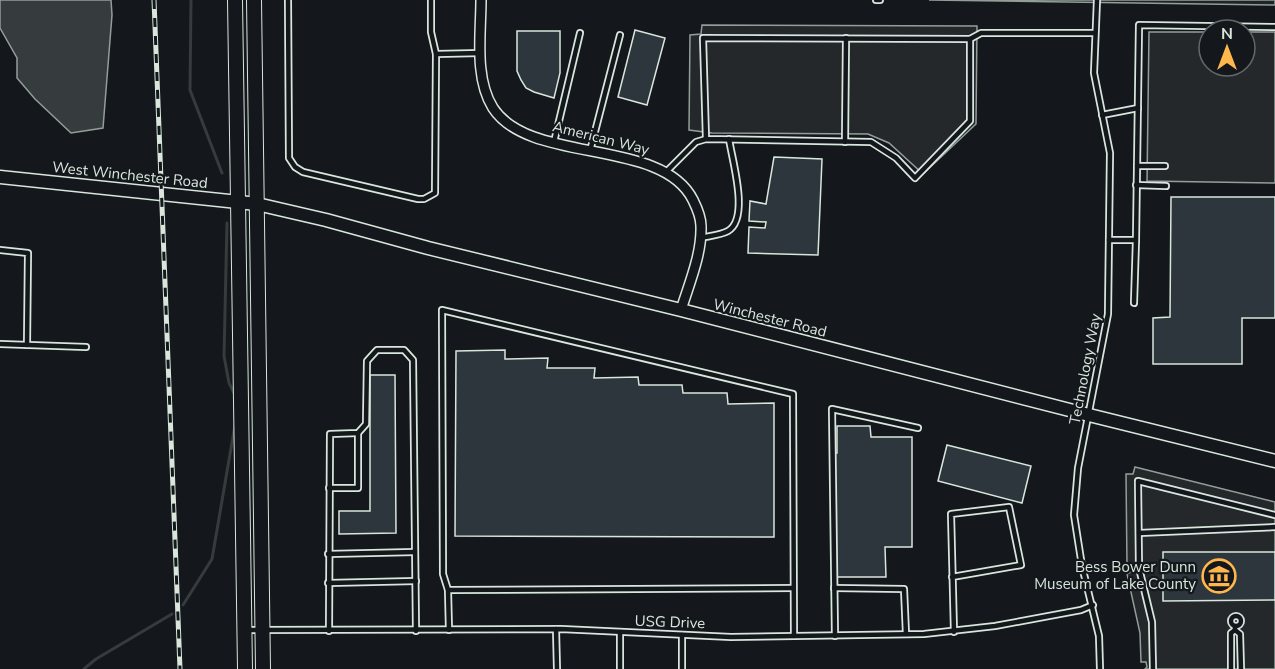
<svg xmlns="http://www.w3.org/2000/svg" width="1275" height="669" font-family="'Nunito Sans',sans-serif">
<rect width="100%" height="100%" fill="#14181c"/>
<path fill="#202428" stroke="#939e99" stroke-width="1.5" d="M929,0H1275V5Z"/>
<g fill="#24282b" stroke="#939e99" stroke-width="1.5">
<path d="M702,25L977,26L976,124L923,174L889,143L868,134L712,133L689,130L690,35L701,34Z"/>
<path d="M1149,32H1209V66H1245V32H1275V183L1147,181Z"/>
<path d="M1135,467L1275,502V669H1145L1147,667L1146,662H1141L1140,633L1127,574L1133,571L1131,567L1127,566L1126,474H1133Z"/>
</g>
<path fill="#363b3e" stroke="#939e99" stroke-width="1.5" d="M0,0H111L112,15L103,128L71,133L35,99L17,78V58L0,28Z"/>
<g fill="none" stroke-linecap="round" stroke-linejoin="round">
<g stroke="#363b3e" stroke-width="3">
<path d="M191,0L190,90L222,173"/>
<path d="M227,223L224,356L229,383L235,395"/>
<path d="M183,605L212,559L235,425"/>
<path d="M84,669L96,659L172,614"/>
</g>
</g>
<g fill="#2c363c" stroke="#d8e6dc" stroke-width="1.5">
<path d="M635,30L665,38L647,105L618,97Z"/>
<path d="M517,31H560V73L554,98L534,92L526,88L521,80L517,71Z"/>
<path d="M774,157L822,159L818,255L748,253L749,227L765,228L766,222L749,221L750,201L766,204Z"/>
<path d="M1171,197H1275V318H1242V364H1153V318L1170,317Z"/>
<path d="M505,350V359L548,358L547,368H595L594,378L638,377L639,385H682L683,393H727L728,404L774,403V537L455,536L456,351Z"/>
<path d="M370,375H395L396,533L339,534V511H370Z"/>
<path d="M837,426H870L871,437H912V547H885L886,577H836L835,453H837Z"/>
<path d="M947,445L1031,466L1022,503L938,481Z"/>
<path d="M1163,552H1275V600L1163,601Z"/>
</g>
<g fill="none" stroke-linecap="round" stroke-linejoin="round">
<defs>
<g id="lane">
<path d="M288,0L289,158L295,167L303,172L418,199H424L435,193L436,54L431,32V0"/>
<path d="M876,0H880"/>
<path d="M1097,0L1094,73L1110,153L1108,314L1078,468L1074,515L1082,566L1099,636L1100,669"/>
<path d="M970,39L981,33H1095"/>
<path d="M436,54L481,53"/>
<path d="M1102,115L1138,108"/>
<path d="M554,142L580,33"/>
<path d="M845,142L846,38"/>
<path d="M590,151L620,35"/>
<path d="M1137,166H1165"/>
<path d="M666,172L696,142L706,139L871,142L896,158L915,178L970,121V39L703,38L706,139"/>
<path d="M1136,185L1166,186"/>
<path d="M700,238C709,236 721,235 728,231C750,218 732,160 729,139"/>
<path d="M1109,240H1136L1134,303"/>
<path d="M1136,240L1139,25L1275,27"/>
<path d="M0,250L28,253L27,345"/>
<path d="M0,344L86,347"/>
<path d="M329,488H358V433"/>
<path d="M1139,533L1275,527"/>
<path d="M328,554L415,552"/>
<path d="M952,577L1021,565L1009,507L951,514L954,632"/>
<path d="M328,583L416,581"/>
<path d="M834,588L904,589L906,634"/>
<path d="M448,590L793,588"/>
<circle cx="1236" cy="621" r="5"/>
<path d="M1235,626V630L1240,634L1241,669"/>
<path d="M556,629L557,669"/>
<path d="M247,630L561,629L731,637L924,634L995,626L1081,610L1093,605"/>
<path d="M449,630L448,590L443,574L442,310L793,394L794,636"/>
<path d="M329,631L330,434L358,433L366,424L367,361L377,350H404L413,360L416,631"/>
<path d="M620,632V669"/>
<path d="M682,635V669"/>
<path d="M835,636L832,409L918,428"/>
<path d="M1153,669L1152,622L1139,568L1138,481L1275,515"/>
<path d="M1231,669V633L1235,630"/>
</g>
<path id="street" d="M481,0C481,33 474,78 493,108C530,165 662,137 693,200C697,208 701,217 701,226C702,254 689,284 681,310"/>
<path id="secondary" d="M0,177L257,204L326,220L428,248L681,310L1089,415L1275,461"/>
<g id="primary">
<path d="M235,0L245,669"/>
<path d="M254,0L263,669"/>
</g>
</defs>
<use href="#lane" stroke="#d8e6dc" stroke-width="8"/>
<use href="#street" stroke="#d8e6dc" stroke-width="12"/>
<use href="#secondary" stroke="#d8e6dc" stroke-width="15"/>
<use href="#primary" stroke="#d8e6dc" stroke-width="16"/>
<use href="#lane" stroke="#14181c" stroke-width="4.5"/>
<use href="#street" stroke="#14181c" stroke-width="9"/>
<use href="#secondary" stroke="#14181c" stroke-width="12"/>
<use href="#primary" stroke="#14181c" stroke-width="14"/>
<defs>
<path id="rail" d="M154,0L180,669"/>
</defs>
<use href="#rail" stroke="#d8e6dc" stroke-width="5"/>
<use href="#rail" stroke="#14181c" stroke-width="3" stroke-dasharray="9" stroke-linecap="butt"/>
</g>
<defs>
<symbol id="museum-ring" viewBox="-11 -11 22 22"><circle r="9.5" fill="#14181c" stroke="#ffb74d" stroke-width="1.5"/><path d="M0-6L6-3V-2H-6V-3ZM-5-1h2V3h-2ZM-1-1h2V3h-2ZM3-1h2V3H3ZM-6 4H6V6H-6Z" fill="#ffb74d"/></symbol>
</defs>
<g fill-rule="evenodd">
<use href="#museum-ring" x="1200" y="557" width="38" height="38"/>
</g>
<g text-anchor="middle" dominant-baseline="central" stroke-width="4.5" stroke-linejoin="round" paint-order="stroke">
<g font-size="15" fill="#d8e6dc" stroke="#14181c">
<text transform="translate(601 138) rotate(14)">American Way</text>
<text transform="translate(130 175) rotate(6)">West Winchester Road</text>
<text transform="translate(770 318) rotate(14)">Winchester Road</text>
<text transform="translate(1085 369) rotate(-79)">Technology Way</text>
<text transform="translate(670 622) rotate(2)">USG Drive</text>
</g>
<g font-size="15" fill="#d8e6dc" stroke="#14181c" text-anchor="end">
<text x="1196" y="567">Bess Bower Dunn<tspan x="1196" dy="17">Museum of Lake County</tspan></text>
</g>
</g>
<g transform="translate(1227 48)"><circle r="28" fill="#14181c" stroke="#626a69" stroke-width="1.5"/>
<path d="M0-4.5L10 22L0 15L-10 22Z" fill="#ffb74d"/>
<text y="-9" font-size="16" font-weight="bold" text-anchor="middle" fill="#d8e6dc">N</text>
</g>
</svg>
